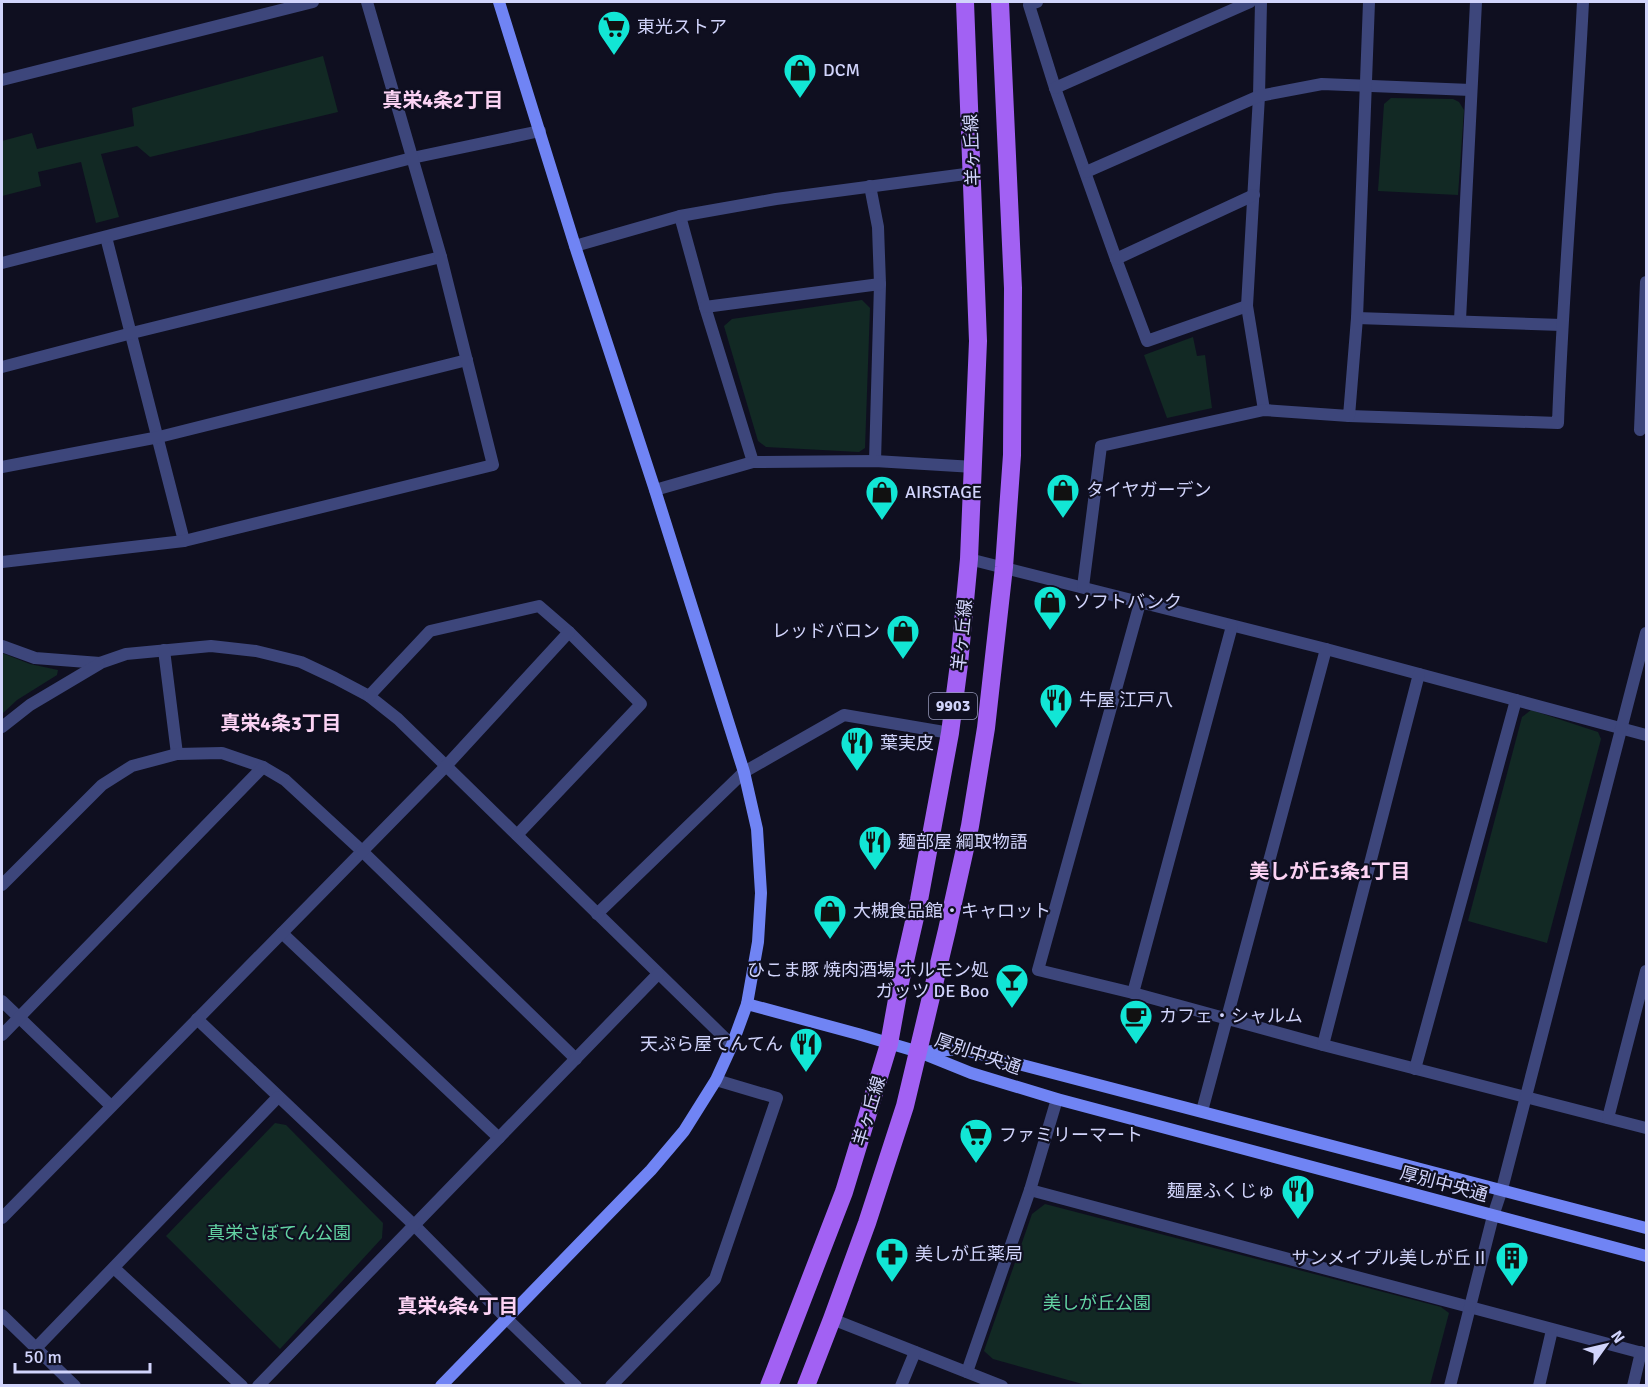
<svg xmlns="http://www.w3.org/2000/svg" width="1648" height="1387" font-family="Signika,'Noto Sans JP',sans-serif">
<rect width="100%" height="100%" fill="#0f0f20"/>
<g fill="#122924">
<path d="M323,56L338,112L150,157L137,146L101,154L119,217L96,223L81,162L38,172L41,186L2,196V141L32,133L37,149L134,126L132,108Z"/>
<path d="M1391,98L1453,99L1459,102L1464,110L1458,195L1378,191L1384,104Z"/>
<path d="M862,300L870,308L865,448L859,452L766,447L758,441L724,326L732,319Z"/>
<path d="M1193,337L1197,356L1205,355L1212,408L1167,418L1144,355Z"/>
<path d="M2,653L30,664L58,670L57,675L17,700L2,714Z"/>
<path d="M1531,710L1598,732L1601,739L1547,943L1468,921L1522,717Z"/>
<path d="M275,1123L286,1125L383,1223L382,1238L280,1349L166,1236Z"/>
<path d="M1045,1204L1441,1307L1449,1313L1430,1385H1086L993,1359L984,1351L1032,1214Z"/>
</g>
<g fill="none" stroke-linecap="round" stroke-linejoin="round">
<g stroke="#3d467b" stroke-width="12">
<path d="M1037,2L1029,5L1055,88L1116,259L1147,341L1247,306"/>
<path d="M1261,2L1259,96L1247,306L1264,410"/>
<path d="M2,80L313,2"/>
<path d="M1055,88L1250,2"/>
<path d="M1086,172L1259,96L1322,84L1471,90"/>
<path d="M870,186L878,227L880,284L875,461"/>
<path d="M680,216L705,307L753,462"/>
<path d="M106,237L184,541"/>
<path d="M575,246L680,216L776,199L973,173"/>
<path d="M1116,259L1254,195"/>
<path d="M2,263L412,158L540,131"/>
<path d="M705,307L880,284"/>
<path d="M1357,318L1562,325"/>
<path d="M1460,320L1476,2"/>
<path d="M2,367L132,333L441,257"/>
<path d="M1349,416L1558,423C1563,282 1576,142 1583,2"/>
<path d="M1640,430L1646,282"/>
<path d="M2,467L159,437L467,360"/>
<path d="M655,490L753,462L875,461L974,467"/>
<path d="M969,559L1326,649L1646,735"/>
<path d="M2,562L184,541L493,465L441,257L367,2"/>
<path d="M1083,587L1101,446L1264,410L1349,416L1357,318L1369,2"/>
<path d="M1140,603L1038,970L1133,993L1323,1045L1646,1128"/>
<path d="M2,646L35,658L100,663L126,654L211,646L256,651L301,662L335,678L369,696L398,719L732,1045"/>
<path d="M164,650L177,754"/>
<path d="M369,696L430,631L539,606L569,632L641,704L517,835"/>
<path d="M2,727L30,705L99,664"/>
<path d="M2,885L102,785L132,766L177,754L222,753L263,767L285,780L362,851L576,1059"/>
<path d="M597,914L744,772L844,715L950,733"/>
<path d="M282,933L499,1138"/>
<path d="M1133,993L1232,626"/>
<path d="M2,1001L111,1106"/>
<path d="M197,1019L414,1225L506,1318L576,1386"/>
<path d="M2,1035L263,767"/>
<path d="M1323,1045L1419,674"/>
<path d="M1415,1069L1516,700"/>
<path d="M1202,1111L1326,649"/>
<path d="M1608,1118L1646,971"/>
<path d="M1030,1190L1646,1354"/>
<path d="M2,1218L446,766L569,632"/>
<path d="M114,1268L242,1386"/>
<path d="M2,1315L75,1386"/>
<path d="M832,1319L1002,1386"/>
<path d="M35,1349L278,1097"/>
<path d="M967,1372L1030,1190L1057,1099"/>
<path d="M258,1386L658,974"/>
<path d="M611,1386L715,1279L777,1098L716,1080"/>
<path d="M901,1386L915,1352"/>
<path d="M1450,1386L1493,1216L1502,1189L1646,633"/>
<path d="M1539,1386L1552,1330"/>
<path d="M1633,1386L1641,1352"/>
</g>
<g stroke="#7084f4" stroke-width="12">
<path d="M747,1004L858,1034L919,1052L971,1073L1057,1099L1646,1256"/>
<path d="M920,1052L961,1049L1646,1228"/>
<path d="M441,1386L651,1170L684,1131L716,1080L732,1045L747,1004L758,942L761,893L757,829L744,772L655,490L575,246L499,2"/>
</g>
<g stroke="#a261f3" stroke-width="18">
<path d="M769,1386L844,1192L889,1044L900,983L919,900L950,733L959,664L969,559L978,341L965,2"/>
<path d="M806,1386L832,1319L867,1223L905,1106L947,930L970,826L986,728L1004,567L1012,455L1013,288L1000,2"/>
</g>
</g>
<defs>
<symbol id="supermarket-pin" viewBox="-11 -11 22 30"><path d="M0 17L-7.5 6A9.5 9.5 0 1 1 7.5 6Z" fill="#12e6d5" stroke="#0f0f20"/><path d="M-6-5.5h2.5l.6 2H6L4.5 2H-2.5L-4.4-4H-6ZM-1.5 3.2a1.3 1.3 0 1 0 .1 0ZM3 3.2a1.3 1.3 0 1 0 .1 0Z" fill="#111"/></symbol>
<symbol id="shop-pin" viewBox="-11 -11 22 30"><path d="M0 17L-7.5 6A9.5 9.5 0 1 1 7.5 6Z" fill="#12e6d5" stroke="#0f0f20"/><path d="M-5-2.5h2.3a2.7 3.5 0 0 1 5.4 0H5L5.5 6h-11ZM-1.5-2.5h3a1.5 2.3 0 0 0-3 0Z" fill="#111"/></symbol>
<symbol id="restaurant-pin" viewBox="-11 -11 22 30"><path d="M0 17L-7.5 6A9.5 9.5 0 1 1 7.5 6Z" fill="#12e6d5" stroke="#0f0f20"/><path d="M-5-6h1v4h1v-4h1v4h1v-4h1v5L-1.5 .5V6h-2V.5L-5-1ZM5-6V6H3V1.5H1.5Q1.5-4 5-6Z" fill="#111"/></symbol>
<symbol id="bar-pin" viewBox="-11 -11 22 30"><path d="M0 17L-7.5 6A9.5 9.5 0 1 1 7.5 6Z" fill="#12e6d5" stroke="#0f0f20"/><path d="M-6-5H6L.8 .8V4.5H3.5V6h-7V4.5H-.8V.8Z" fill="#111"/></symbol>
<symbol id="cafe-pin" viewBox="-11 -11 22 30"><path d="M0 17L-7.5 6A9.5 9.5 0 1 1 7.5 6Z" fill="#12e6d5" stroke="#0f0f20"/><path d="M-5.5-4.5H6V0H3Q3 3.5 0 3.5H-2.5Q-5.5 3.5-5.5 0ZM3-3.2v2h1.7v-2ZM-6 4.5H4V6H-6Z" fill="#111"/></symbol>
<symbol id="pharmacy-pin" viewBox="-11 -11 22 30"><path d="M0 17L-7.5 6A9.5 9.5 0 1 1 7.5 6Z" fill="#12e6d5" stroke="#0f0f20"/><path d="M-2-6h4v4h4v4h-4v4h-4v-4h-4v-4h4Z" fill="#111"/></symbol>
<symbol id="building-pin" viewBox="-11 -11 22 30"><path d="M0 17L-7.5 6A9.5 9.5 0 1 1 7.5 6Z" fill="#12e6d5" stroke="#0f0f20"/><path d="M-4-6H4V6H1V3H-1V6H-4ZM-2.5-4.3h1.7v1.8h-1.7ZM.8-4.3h1.7v1.8H.8ZM-2.5-1h1.7V.8h-1.7ZM.8-1h1.7V.8H.8Z" fill="#111"/></symbol>
</defs>
<g fill-rule="evenodd">
<use href="#supermarket-pin" x="595" y="8" width="38" height="52"/>
<use href="#shop-pin" x="781" y="51" width="38" height="52"/>
<use href="#shop-pin" x="1044" y="471" width="38" height="52"/>
<use href="#shop-pin" x="863" y="473" width="38" height="52"/>
<use href="#shop-pin" x="1031" y="583" width="38" height="52"/>
<use href="#shop-pin" x="884" y="612" width="38" height="52"/>
<use href="#restaurant-pin" x="1037" y="681" width="38" height="52"/>
<use href="#restaurant-pin" x="838" y="724" width="38" height="52"/>
<use href="#restaurant-pin" x="856" y="823" width="38" height="52"/>
<use href="#shop-pin" x="811" y="892" width="38" height="52"/>
<use href="#bar-pin" x="993" y="961" width="38" height="52"/>
<use href="#cafe-pin" x="1117" y="997" width="38" height="52"/>
<use href="#restaurant-pin" x="787" y="1025" width="38" height="52"/>
<use href="#supermarket-pin" x="957" y="1116" width="38" height="52"/>
<use href="#restaurant-pin" x="1279" y="1172" width="38" height="52"/>
<use href="#pharmacy-pin" x="873" y="1235" width="38" height="52"/>
<use href="#building-pin" x="1493" y="1239" width="38" height="52"/>
</g>
<g text-anchor="middle" dominant-baseline="central" stroke-width="4.5" stroke-linejoin="round" paint-order="stroke">
<rect fill="#0f0f20" stroke="#9799b9" stroke-width="1.5" x="929" y="693" width="48" height="26" rx="4.5"/>
<g font-size="16" font-weight="bold" fill="#d1d4fb">
<text x="953" y="706">9903</text>
</g>
<g font-size="18" fill="#d1d4fb" stroke="#0f0f20" text-anchor="start">
<text x="637" y="27">東光ストア</text>
<text x="823" y="70">DCM</text>
<text x="1086" y="490">タイヤガーデン</text>
<text x="905" y="492">AIRSTAGE</text>
<text x="1073" y="602">ソフトバンク</text>
<text x="880" y="631" text-anchor="end">レッドバロン</text>
<text x="1079" y="700">牛屋 江戸八</text>
<text x="880" y="743">葉実皮</text>
<text x="898" y="842">麺部屋 綱取物語</text>
<text x="853" y="911">大槻食品館・キャロット</text>
<text x="989" y="970" text-anchor="end">ひこま豚 焼肉酒場 ホルモン処<tspan x="989" dy="21">ガッツ DE Boo</tspan></text>
<text x="1159" y="1016">カフェ・シャルム</text>
<text x="783" y="1044" text-anchor="end">天ぷら屋てんてん</text>
<text x="999" y="1135">ファミリーマート</text>
<text x="1275" y="1191" text-anchor="end">麺屋ふくじゅ</text>
<text x="915" y="1254">美しが丘薬局</text>
<text x="1489" y="1258" text-anchor="end">サンメイプル美しが丘Ⅱ</text>
</g>
<g font-size="18" fill="#d1d4fb" stroke="#0f0f20">
<text transform="translate(972 150) rotate(-92)">羊ヶ丘線</text>
<text transform="translate(962 635) rotate(-84)">羊ヶ丘線</text>
<text transform="translate(978 1054) rotate(19)">厚別中央通</text>
<text transform="translate(869 1111) rotate(-73)">羊ヶ丘線</text>
<text transform="translate(1444 1184) rotate(15)">厚別中央通</text>
</g>
<g font-size="18" fill="#63d5a4" stroke="#0f0f20">
<text x="279" y="1233">真栄さぼてん公園</text>
<text x="1097" y="1303">美しが丘公園</text>
</g>
<g font-size="20" font-weight="bold" fill="#fcd3f4" stroke="#0f0f20">
<text x="443" y="100">真栄4条2丁目</text>
<text x="281" y="723">真栄4条3丁目</text>
<text x="1330" y="871">美しが丘3条1丁目</text>
<text x="458" y="1306">真栄4条4丁目</text>
</g>
</g>
<rect width="1648" height="1387" fill="none" stroke="#d1d4fb" stroke-width="6"/>
<g transform="translate(1606 1345) rotate(56)" stroke="#0f0f20" stroke-width="4.5" paint-order="stroke">
<path d="M0-4.5L10 22L0 15L-10 22Z" fill="#d1d4fb"/>
<text y="-9" font-size="16" font-weight="bold" text-anchor="middle" fill="#d1d4fb">N</text>
</g>
<path d="M15 1363v9h135v-9" fill="none" stroke="#d1d4fb" stroke-width="3"/>
<text x="24" y="1363" font-size="18" fill="#d1d4fb" stroke="#0f0f20" stroke-width="4.5" paint-order="stroke">50 m</text>
</svg>
